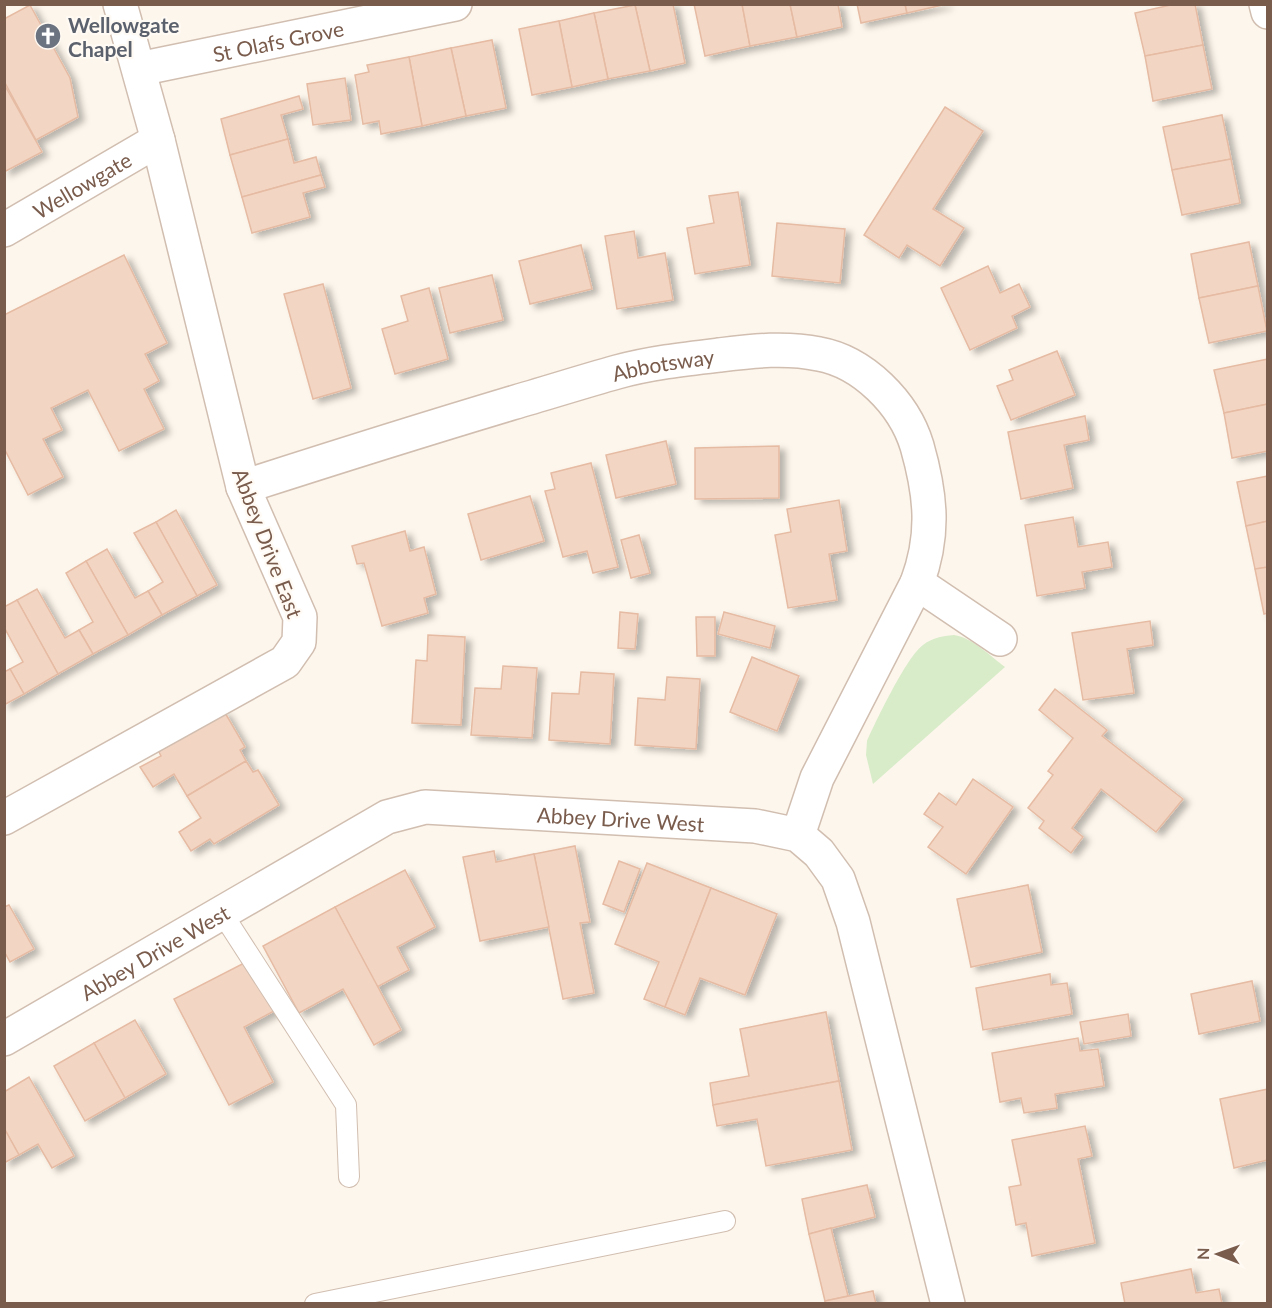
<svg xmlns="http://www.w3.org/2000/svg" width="1272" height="1308" font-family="Lato,sans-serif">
<defs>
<filter id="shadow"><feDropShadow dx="6" dy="4" stdDeviation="3" flood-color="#0004"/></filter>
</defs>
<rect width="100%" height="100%" fill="#fdf6ec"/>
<path fill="#d8ecc9" d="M954,635C973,638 990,656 1005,667L873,784L866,755L867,741C876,721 907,656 923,645C932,638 942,636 954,635Z"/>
<g fill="#f3d5c3" stroke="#e6bba3" stroke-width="1.5" filter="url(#shadow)">
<path d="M673,4L685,63L650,71L635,5Z"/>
<path d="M694,4H742L750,46L705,56Z"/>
<path d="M742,4H790L797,37L750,46Z"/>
<path d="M790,4H838L842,27L797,37Z"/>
<path d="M857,4H905L907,13L861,23Z"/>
<path d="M905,4H947L907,13Z"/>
<path d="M1175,4H1195L1203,45L1145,56L1135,13Z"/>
<path d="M30,5L70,78L78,117L36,140L4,81V19Z"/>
<path d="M635,5L650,71L608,79L594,13Z"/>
<path d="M594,13L608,79L572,87L559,21Z"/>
<path d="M559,21L572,87L532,95L519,29Z"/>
<path d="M492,40L506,108L466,116L451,48Z"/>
<path d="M1203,45L1212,89L1153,101L1145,56Z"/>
<path d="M451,48L466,116L422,126L409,57Z"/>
<path d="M409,57L422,126L381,134L379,121L363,124L355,75L369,72L367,65Z"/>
<path d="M345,78L351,120L313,125L307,84Z"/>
<path d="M4,84L42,152L4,172Z"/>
<path d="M299,96L303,109L281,115L288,139L230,155L221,119Z"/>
<path d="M945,107L983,131L933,209L964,228L940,266L907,245L899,258L864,235Z"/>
<path d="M1222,115L1231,159L1172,170L1163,127Z"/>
<path d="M288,139L294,163L316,157L321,175L242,197L230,155Z"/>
<path d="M1231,159L1240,203L1182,215L1172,170Z"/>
<path d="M321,175L325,187L303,193L310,217L252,233L242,197Z"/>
<path d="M738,192L750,265L695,274L687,228L714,223L709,196Z"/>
<path d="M777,223L845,229L840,283L772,276Z"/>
<path d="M634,231L638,258L665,253L673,300L617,309L605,236Z"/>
<path d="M1249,242L1258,286L1199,298L1191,254Z"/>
<path d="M581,245L592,289L530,304L519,261Z"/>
<path d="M124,255L167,343L145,354L159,381L144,389L164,429L119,451L88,390L51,408L62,430L43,439L63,477L28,495L4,448V315Z"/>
<path d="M988,266L1000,293L1019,284L1030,307L1012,316L1017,328L970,350L941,288Z"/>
<path d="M492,275L503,320L450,333L439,288Z"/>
<path d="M323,284L351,388L313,399L284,294Z"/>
<path d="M1258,286L1267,331L1209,343L1199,298Z"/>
<path d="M429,288L448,359L395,374L382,329L408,321L401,296Z"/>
<path d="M1057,351L1075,395L1011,420L997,386L1013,380L1009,370Z"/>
<path d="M1268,359V404L1224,413L1214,370Z"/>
<path d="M1268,404V451L1232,458L1224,413Z"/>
<path d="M1085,416L1089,440L1064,445L1073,488L1021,499L1008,432Z"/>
<path d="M666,441L676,484L616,498L606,455Z"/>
<path d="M779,446V498L695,499V448Z"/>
<path d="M591,463L618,567L593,573L587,551L563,557L545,491L555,489L551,473Z"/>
<path d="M1268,476V521L1246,526L1237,482Z"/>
<path d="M530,496L544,541L481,560L468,514Z"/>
<path d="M839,500L847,551L829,554L837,600L788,608L775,535L791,532L787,509Z"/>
<path d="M176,510L217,585L197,596L156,522Z"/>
<path d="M1073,517L1078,547L1108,542L1112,567L1082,572L1085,588L1037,596L1025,525Z"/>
<path d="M1268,521V567L1255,569L1246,526Z"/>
<path d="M156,522L197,596L162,615L148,591L163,582L134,533Z"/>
<path d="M405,531L410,551L424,547L436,594L424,598L428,613L382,626L364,563L357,564L352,546Z"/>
<path d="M639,535L650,573L631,578L621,540Z"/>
<path d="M107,549L135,598L148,591L162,615L128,635L86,561Z"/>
<path d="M86,561L128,635L93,654L79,630L93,622L66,573Z"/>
<path d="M1268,567V613L1264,614L1255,569Z"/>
<path d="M37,589L65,638L79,630L93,654L58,674L17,600Z"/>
<path d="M17,600L58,674L24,694L10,669L23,662L4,627V607Z"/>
<path d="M620,612L638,614L635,649L618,648Z"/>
<path d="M724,612L775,626L770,648L718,634Z"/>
<path d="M696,617H715V656H697Z"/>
<path d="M1150,621L1153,645L1127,649L1134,693L1083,700L1072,633Z"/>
<path d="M428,635L465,637L461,725L412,723L416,660L427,661Z"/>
<path d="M752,657L799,676L777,731L730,712Z"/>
<path d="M503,666L537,668L532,738L471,735L475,688L501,689Z"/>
<path d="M10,669L24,694L4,705V672Z"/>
<path d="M581,672L614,674L610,744L549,740L552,693L579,694Z"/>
<path d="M667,677L700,679L696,749L635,745L638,698L665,700Z"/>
<path d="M1055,689L1107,730L1102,736L1183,799L1156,832L1101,789L1072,828L1083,837L1071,853L1039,828L1044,821L1028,808L1053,775L1048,771L1073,738L1039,710Z"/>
<path d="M224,711L245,747L240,750L246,761L187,796L174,774L153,787L140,767L161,756L158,750Z"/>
<path d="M246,761L253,772L258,770L279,805L214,844L210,839L191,851L179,832L201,818L187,796Z"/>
<path d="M973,779L1013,807L966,874L928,847L943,827L924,814L939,793L956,805Z"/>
<path d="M575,846L590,922L580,923L594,993L563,999L534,854Z"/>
<path d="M494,851L496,862L534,854L549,927L480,941L463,857Z"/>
<path d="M619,861L640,869L624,912L603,904Z"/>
<path d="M647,863L711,888L665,1007L644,999L659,962L615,944Z"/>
<path d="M405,870L435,927L397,947L409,970L377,987L335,907Z"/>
<path d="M1028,885L1042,952L971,967L957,899Z"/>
<path d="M711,888L777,914L745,995L700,978L685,1015L665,1007Z"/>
<path d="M9,905L34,949L10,962L4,951V907Z"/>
<path d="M335,907L401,1030L374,1045L343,989L299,1013L263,946Z"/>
<path d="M250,960L276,1010L244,1027L273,1082L229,1105L174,999Z"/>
<path d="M1050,974L1051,985L1067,983L1072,1014L983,1030L976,988Z"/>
<path d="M1252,981L1260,1021L1199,1034L1191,994Z"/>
<path d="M826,1012L839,1081L713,1105L710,1083L749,1076L740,1029Z"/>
<path d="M1128,1014L1131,1036L1084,1044L1080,1022Z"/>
<path d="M135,1020L166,1074L125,1098L94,1043Z"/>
<path d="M1078,1038L1080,1051L1098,1049L1104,1086L1055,1094L1057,1108L1024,1113L1021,1098L1000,1102L992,1053Z"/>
<path d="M94,1043L125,1098L85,1121L54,1066Z"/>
<path d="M29,1077L74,1156L52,1168L38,1144L19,1155L4,1128V1092Z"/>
<path d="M839,1081L852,1150L766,1166L757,1119L717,1126L713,1105Z"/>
<path d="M1268,1089V1162L1267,1160L1234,1168L1220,1099Z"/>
<path d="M1085,1126L1092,1156L1078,1159L1095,1243L1032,1256L1026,1223L1016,1225L1009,1187L1021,1185L1012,1140Z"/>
<path d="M4,1128L19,1155L4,1163Z"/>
<path d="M867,1185L875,1217L809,1234L802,1199Z"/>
<path d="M831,1228L848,1296L825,1301L809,1234Z"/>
<path d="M1191,1269L1196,1293L1219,1289L1222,1304H1125L1121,1283Z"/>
<path d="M873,1291L876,1304H826L825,1301Z"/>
</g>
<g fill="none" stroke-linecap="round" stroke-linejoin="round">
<defs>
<g id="lane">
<path d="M222,913L346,1105L349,1177"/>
<path d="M315,1304L725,1221"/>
</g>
<g id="street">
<path d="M1266,4L1268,12"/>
<path id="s1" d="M139,69L455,4"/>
<path id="s2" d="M4,230L158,140"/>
<path id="s3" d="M243,487C333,458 422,430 512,403C547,393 581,382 617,372C650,363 685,359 719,355C753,351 785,347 819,354C863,362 904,403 917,446C931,495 935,535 917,583L817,778L798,835"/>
<path d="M917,583L1000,639"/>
<path d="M4,818L285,662L299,642L300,617L243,487L158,140L120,4"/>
<path id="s4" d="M4,1039L387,817L425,807L755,826L798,835L819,853L838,879L853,922L948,1304"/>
</g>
</defs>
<use href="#lane" stroke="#d1beb0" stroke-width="22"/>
<use href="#street" stroke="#d1beb0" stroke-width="36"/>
<use href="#lane" stroke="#fff" stroke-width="20"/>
<use href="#street" stroke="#fff" stroke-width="33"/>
</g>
<defs>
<symbol id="church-disc" viewBox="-11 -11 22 22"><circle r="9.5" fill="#6b7280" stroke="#fffaf3"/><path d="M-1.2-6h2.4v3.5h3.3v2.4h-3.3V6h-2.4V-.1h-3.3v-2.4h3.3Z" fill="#fff"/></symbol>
</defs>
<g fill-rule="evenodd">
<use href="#church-disc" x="33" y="21" width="30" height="30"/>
</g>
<g text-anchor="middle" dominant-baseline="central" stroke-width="4.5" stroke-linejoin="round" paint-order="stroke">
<g font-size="21" font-weight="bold" fill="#5b616d" stroke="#fffaf3" text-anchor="start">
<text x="68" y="24">Wellowgate<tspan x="68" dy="24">Chapel</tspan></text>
</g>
<g font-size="21" fill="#7a5c4d" stroke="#fffaf3">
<text stroke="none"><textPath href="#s1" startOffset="142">St Olafs Grove</textPath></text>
<text stroke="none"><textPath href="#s2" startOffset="90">Wellowgate</textPath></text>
<text stroke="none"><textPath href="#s3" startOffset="438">Abbotsway</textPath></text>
<text transform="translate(268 543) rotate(69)">Abbey Drive East</text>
<text stroke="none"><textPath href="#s4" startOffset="678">Abbey Drive West</textPath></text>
<text stroke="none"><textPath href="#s4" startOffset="174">Abbey Drive West</textPath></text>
</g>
</g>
<rect width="1272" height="1308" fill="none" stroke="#7a5c4d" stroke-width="12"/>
<g transform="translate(1218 1254) rotate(271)" stroke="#fffaf3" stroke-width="4.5" paint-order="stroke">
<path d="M0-4.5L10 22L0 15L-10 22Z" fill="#7a5c4d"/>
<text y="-9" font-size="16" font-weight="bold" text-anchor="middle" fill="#7a5c4d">N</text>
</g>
</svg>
